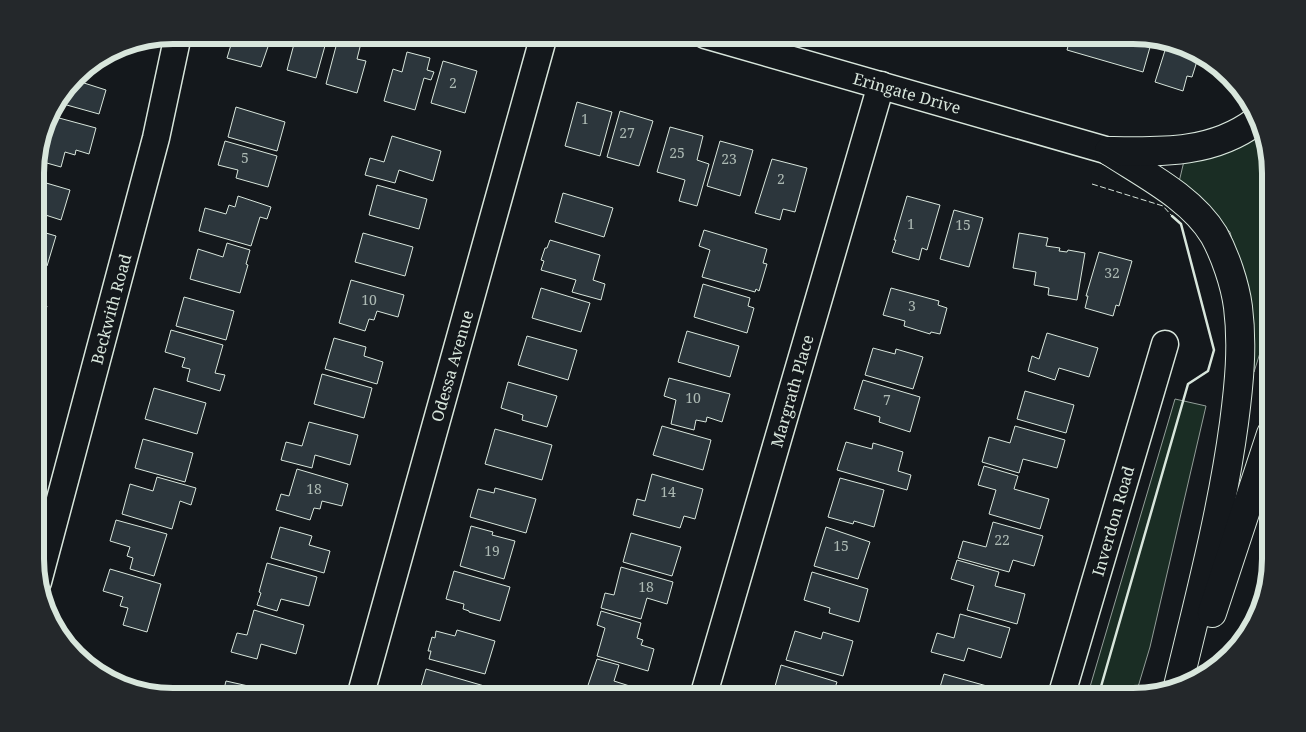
<svg xmlns="http://www.w3.org/2000/svg" width="1306" height="732" font-family="'Noto Serif',serif">
<rect width="100%" height="100%" fill="#14181c"/>
<g fill="#1a2d24" stroke="#939e99">
<path d="M1260,132L1271,163V318L1254,372L1246,293L1230,232L1179,182L1184,161L1239,148Z"/>
<path d="M1175,399L1206,406L1150,647L1135,697H1087Z"/>
</g>
<g fill="#2c363c" stroke="#d8e6dc">
<path d="M234,35H272L261,67L227,58Z"/>
<path d="M278,35H328L316,78L287,70L294,44L277,39Z"/>
<path d="M339,35H349L362,39L357,59L366,61L357,93L326,84Z"/>
<path d="M1008,35H1031L1028,46L1006,40Z"/>
<path d="M1071,35H1134L1152,40L1143,72L1067,50Z"/>
<path d="M1167,44L1194,51L1192,59L1197,61L1192,77L1187,76L1183,91L1155,82Z"/>
<path d="M407,52L430,58L427,70L434,72L431,80L424,78L415,110L384,101L393,69L402,72Z"/>
<path d="M443,61L477,71L465,113L431,103Z"/>
<path d="M89,65L84,83L106,90L99,114L56,102L82,69Z"/>
<path d="M577,102L612,112L600,156L565,146Z"/>
<path d="M236,107L285,122L277,151L228,137Z"/>
<path d="M620,111L653,121L639,166L607,157Z"/>
<path d="M48,115L96,128L89,154L76,150L75,155L65,152L61,167L36,160Z"/>
<path d="M670,127L703,136L697,160L709,164L697,206L679,201L685,180L657,172Z"/>
<path d="M392,136L441,151L433,181L399,170L395,183L365,175L370,158L384,162Z"/>
<path d="M225,141L277,156L268,187L236,178L238,170L218,165Z"/>
<path d="M720,141L753,150L740,196L707,186Z"/>
<path d="M772,159L807,168L795,212L783,209L780,220L755,213Z"/>
<path d="M36,168L39,169L36,180L70,190L61,220L36,212Z"/>
<path d="M377,185L427,199L419,229L369,215Z"/>
<path d="M563,193L613,208L604,237L555,222Z"/>
<path d="M238,196L271,207L267,219L260,217L251,246L199,231L205,208L226,214L229,205L235,207Z"/>
<path d="M907,196L940,205L927,250L922,248L919,260L892,252L896,240H894Z"/>
<path d="M954,210L983,218L969,267L940,259Z"/>
<path d="M36,230L56,236L47,266L36,263Z"/>
<path d="M704,230L767,249L763,263L767,264L759,291L756,289L755,292L702,277L710,250L699,246Z"/>
<path d="M363,233L413,247L405,276L355,262Z"/>
<path d="M1019,233L1048,238L1046,246L1060,248L1059,251L1067,252L1068,250L1085,253L1077,300L1048,295L1049,288L1034,285L1036,272L1013,268Z"/>
<path d="M550,240L600,255L593,280L605,284L601,300L572,292L576,280L541,270L544,261L541,260L545,248H547Z"/>
<path d="M227,243L250,250L246,264L248,265L240,293L190,279L198,249L223,257Z"/>
<path d="M1099,252L1132,261L1119,306L1116,305L1113,316L1085,308L1088,296H1086Z"/>
<path d="M351,280L404,295L398,317L377,311L374,320L369,319L365,331L339,323Z"/>
<path d="M703,284L750,298L748,306L754,308L747,333L694,317Z"/>
<path d="M541,288L590,303L581,332L532,318Z"/>
<path d="M891,288L939,301L938,305L947,308L940,334L931,332L930,334L904,326L905,321L883,315Z"/>
<path d="M184,297L234,311L226,340L176,326Z"/>
<path d="M36,302L47,306L39,332L36,331Z"/>
<path d="M171,330L223,345L215,373L225,375L220,391L187,381L190,369L182,367L185,358L165,352Z"/>
<path d="M687,331L739,346L730,377L678,362Z"/>
<path d="M1047,333L1098,348L1089,377L1059,368L1055,380L1028,371L1032,356L1039,359Z"/>
<path d="M527,336L577,350L568,380L518,365Z"/>
<path d="M334,338L366,347L364,356L383,362L377,384L325,369Z"/>
<path d="M873,348L895,354L896,349L923,357L913,389L865,375Z"/>
<path d="M322,374L372,388L364,418L314,404Z"/>
<path d="M669,378L730,394L722,422L707,417L706,422L696,420L694,430L671,424L676,400L664,396Z"/>
<path d="M863,380L920,397L910,432L879,422L880,417L854,409Z"/>
<path d="M508,382L557,396L547,427L522,420L523,415L501,408Z"/>
<path d="M154,388L206,403L197,434L145,419Z"/>
<path d="M1025,391L1074,405L1066,433L1017,419Z"/>
<path d="M309,422L358,435L350,465L315,455L312,468L281,460L286,442L302,446Z"/>
<path d="M662,426L711,440L703,470L653,455Z"/>
<path d="M1015,426L1065,440L1057,468L1023,459L1019,473L982,462L989,437L1010,443Z"/>
<path d="M495,429L552,445L542,480L485,464Z"/>
<path d="M143,439L193,453L185,482L135,468Z"/>
<path d="M846,442L872,449L873,443L903,452L898,471L911,475L907,490L837,470Z"/>
<path d="M984,466L1018,476L1014,489L1049,499L1040,529L989,514L996,490L978,485Z"/>
<path d="M297,469L348,484L342,506L322,501L320,509L314,508L310,520L276,510L281,494L289,496Z"/>
<path d="M652,474L703,489L695,519L684,516L680,528L633,515L637,499L645,501Z"/>
<path d="M157,477L196,488L191,505L180,501L172,529L122,514L130,484L153,491Z"/>
<path d="M840,478L884,490L874,527L854,521L853,524L828,517Z"/>
<path d="M495,488L536,499L526,533L470,517L478,489L494,493Z"/>
<path d="M116,520L167,534L154,576L130,569L133,558L127,556L130,547L110,541Z"/>
<path d="M993,522L1043,536L1034,566L1013,560L1009,572L958,558L963,541L986,547Z"/>
<path d="M471,526L493,532L492,535L515,541L504,579L460,566Z"/>
<path d="M280,527L312,536L309,545L330,551L324,573L271,558Z"/>
<path d="M826,527L870,542L858,579L814,566Z"/>
<path d="M631,533L681,547L672,576L623,562Z"/>
<path d="M957,560L999,572L995,586L1025,594L1017,624L967,610L974,586L951,579Z"/>
<path d="M267,563L317,577L309,606L281,599L277,611L257,605L261,593L259,592Z"/>
<path d="M621,567L673,582L667,604L647,598L641,619L601,608L605,593L614,595Z"/>
<path d="M110,569L161,584L147,632L123,625L128,608L120,606L123,597L103,591Z"/>
<path d="M454,571L510,587L500,621L469,612V611L463,609L464,604L446,599Z"/>
<path d="M812,572L868,589L859,622L829,613L830,608L804,600Z"/>
<path d="M254,610L304,625L296,654L261,644L257,659L231,652L237,633L247,635Z"/>
<path d="M601,611L641,623L637,638L643,640L641,645L654,649L648,671L597,656L605,628L597,625Z"/>
<path d="M960,614L1010,628L1001,658L968,648L964,661L931,652L937,633L954,638Z"/>
<path d="M457,630L495,641L485,674L429,659L431,651H428L432,637L435,638L436,631L455,636Z"/>
<path d="M795,631L821,639L823,632L853,641L843,676L786,660Z"/>
<path d="M597,659L619,665L614,681L639,689L637,697H584Z"/>
<path d="M781,665L837,682L832,697H772Z"/>
<path d="M426,669L498,690L496,697H418Z"/>
<path d="M944,674L994,688L991,697H937Z"/>
<path d="M226,681L266,690L264,696L269,697H222Z"/>
</g>
<g fill="none" stroke-linecap="round" stroke-linejoin="round">
<defs>
<g id="minor">
<path d="M705,35L1109,151"/>
<path d="M38,582L156,138L178,35"/>
<path d="M360,697L544,35"/>
<path d="M703,697L881,85"/>
<path d="M1061,697L1165,344"/>
</g>
<g id="highway">
<path d="M1109,151C1144,174 1192,198 1214,235C1225,255 1235,284 1238,307C1243,346 1239,385 1234,423C1222,512 1199,599 1178,686"/>
<path d="M1109,151C1161,152 1213,154 1256,121"/>
<path d="M1212,613L1271,434"/>
</g>
</defs>
<use href="#minor" stroke="#d8e6dc" stroke-width="29"/>
<use href="#highway" stroke="#d8e6dc" stroke-width="30"/>
<use href="#minor" stroke="#14181c" stroke-width="26"/>
<use href="#highway" stroke="#14181c" stroke-width="28"/>
<path stroke="#d8e6dc" stroke-width="1" stroke-dasharray="6 2.5" stroke-linecap="butt" d="M1092,184L1163,206L1172,216"/>
<path stroke="#d8e6dc" stroke-width="2.5" d="M1098,697L1188,384L1208,371L1214,350L1181,224L1172,216"/>
</g>
<g text-anchor="middle" dominant-baseline="central" stroke-width="4" stroke-linejoin="round" paint-order="stroke">
<g font-size="14" fill="#adbab4">
<text x="453" y="82">2</text>
<text x="585" y="118">1</text>
<text x="627" y="132">27</text>
<text x="677" y="152">25</text>
<text x="245" y="157">5</text>
<text x="729" y="158">23</text>
<text x="781" y="178">2</text>
<text x="911" y="223">1</text>
<text x="963" y="224">15</text>
<text x="1112" y="272">32</text>
<text x="369" y="299">10</text>
<text x="912" y="305">3</text>
<text x="693" y="397">10</text>
<text x="887" y="399">7</text>
<text x="314" y="488">18</text>
<text x="668" y="491">14</text>
<text x="1002" y="539">22</text>
<text x="841" y="545">15</text>
<text x="492" y="550">19</text>
<text x="646" y="586">18</text>
</g>
<g font-size="16" fill="#d8e6dc" stroke="#14181c">
<text transform="translate(907 93) rotate(16)">Eringate Drive</text>
<text transform="translate(111 309) rotate(-75)">Beckwith Road</text>
<text transform="translate(452 366) rotate(-74)">Odessa Avenue</text>
<text transform="translate(792 391) rotate(-74)">Margrath Place</text>
<text transform="translate(1113 521) rotate(-74)">Inverdon Road</text>
</g>
</g>
<path d="M0 0H1306V732H0ZM173 44H1133A129 129 0 0 1 1262 173V559A129 129 0 0 1 1133 688H173A129 129 0 0 1 44 559V173A129 129 0 0 1 173 44Z" fill="#24282b" fill-rule="evenodd"/>
<path fill="none" stroke="#d8e6dc" stroke-width="6" d="M173 44H1133A129 129 0 0 1 1262 173V559A129 129 0 0 1 1133 688H173A129 129 0 0 1 44 559V173A129 129 0 0 1 173 44Z"/>
</svg>
